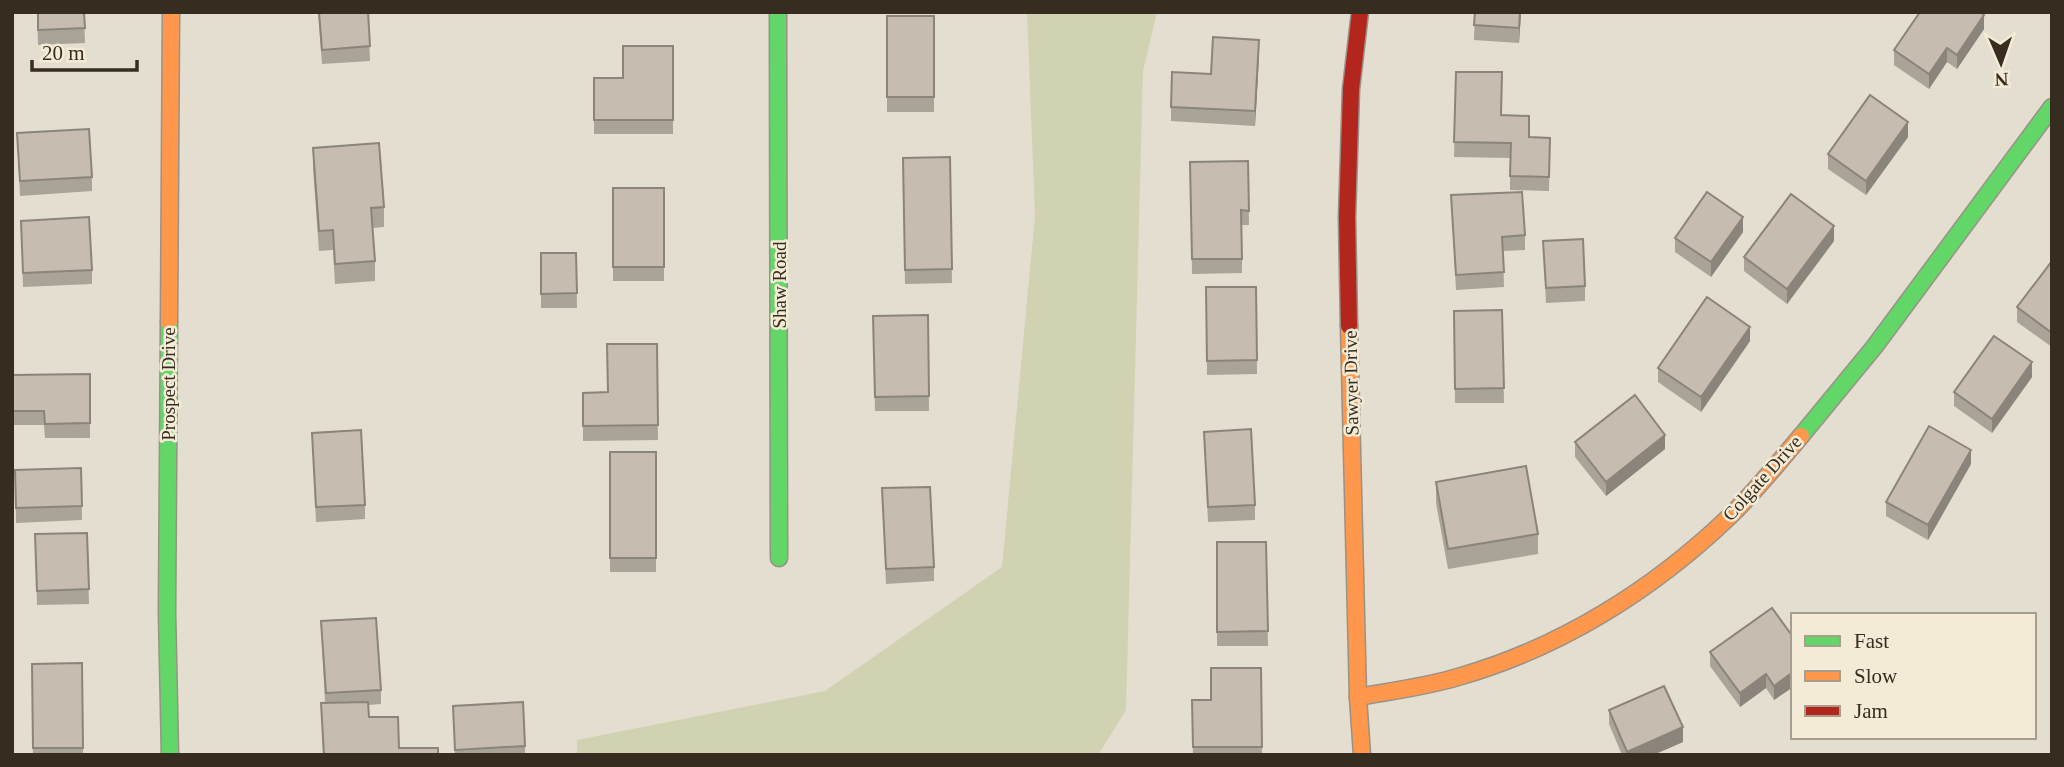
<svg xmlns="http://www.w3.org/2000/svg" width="2064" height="767" font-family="Georgia,serif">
<rect width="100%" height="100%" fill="#e3decf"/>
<path fill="#d0d2b2" d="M1027,12H1157L1143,71L1126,710L1098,755H577V740L825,691L1002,567L1035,216Z"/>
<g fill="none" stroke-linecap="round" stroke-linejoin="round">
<defs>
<g id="fast">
<path d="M778,12L779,558"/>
<path d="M169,322L167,612L170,755"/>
<path d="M1801,436L1875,346L2052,107"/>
</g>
<g id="slow">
<path d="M169,322L171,12"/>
<path d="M1349,326L1358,697L1362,755"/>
<path d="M1358,697C1391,691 1425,687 1458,677C1560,648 1653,590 1730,516C1756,491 1778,463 1801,436"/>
</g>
<path id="jam" d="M1349,326L1347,217L1351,89L1360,12"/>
</defs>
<use href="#fast" stroke="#989288" stroke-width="19"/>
<use href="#slow" stroke="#989288" stroke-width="19"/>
<use href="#jam" stroke="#989288" stroke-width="19"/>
<use href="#fast" stroke="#63d668" stroke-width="16"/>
<use href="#slow" stroke="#ff974d" stroke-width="16"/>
<use href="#jam" stroke="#b3261e" stroke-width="16"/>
</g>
<g fill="#aaa397">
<path d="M37,12H84L85,43L38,45Z"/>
<path d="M318,12H368L370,61L322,64Z"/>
<path d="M1475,12H1521L1519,43L1474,40Z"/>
<rect x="887" y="16" width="47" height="96"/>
<path d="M1984,29L1957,69L1947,62L1929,89L1894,65V50Z"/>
<path d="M673,46V134H594V78H623Z"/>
<path d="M1259,54L1255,126L1171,121V107L1211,74Z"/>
<path d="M1456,72L1501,115L1529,137L1550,138L1549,191L1510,190V158L1454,157Z"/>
<path d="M17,133L92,177V191L20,196Z"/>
<path d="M1908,137L1866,195L1828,169V154Z"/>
<path d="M313,148L384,207V227L372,228L375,261V281L335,284L333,250L319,251L313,168Z"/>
<path d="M950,157L952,283L905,284L903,158Z"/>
<path d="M1248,161L1249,225H1242V273L1192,274L1190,162Z"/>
<rect x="613" y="188" width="51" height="93"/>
<path d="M1451,195L1525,235V250L1503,251L1504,287L1456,290Z"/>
<path d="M21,221L92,270V284L23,287Z"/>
<path d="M1743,232L1711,277L1675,252V238Z"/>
<path d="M1543,241L1585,286V301L1546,303Z"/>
<path d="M1834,241L1787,304L1744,271V257Z"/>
<path d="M541,253H576L577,308H541Z"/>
<path d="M2052,261V347L2017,322V307Z"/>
<path d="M1206,287H1256L1257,374L1207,375Z"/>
<path d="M1502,310L1504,403H1455L1454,311Z"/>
<path d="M928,315L929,411H875L873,316Z"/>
<path d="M1750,341L1701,412L1658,382V368Z"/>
<path d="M657,344L658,440L583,441V393L608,392Z"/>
<path d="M90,374V438H45L44,425H12V375Z"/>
<path d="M2032,377L1992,433L1954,406V392Z"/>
<path d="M1204,432L1255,505V520L1208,522Z"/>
<path d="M312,433L365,505V519L316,522Z"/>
<path d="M1575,442L1665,449L1606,496L1575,457Z"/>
<rect x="610" y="452" width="46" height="120"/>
<path d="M1971,464L1928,540L1886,516V502Z"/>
<path d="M81,468L82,520L16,523L15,470Z"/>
<path d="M1436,482L1538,534V554L1448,569L1436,503Z"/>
<path d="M882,488L934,567V581L886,584Z"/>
<path d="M87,533L89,604L37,605L35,534Z"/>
<path d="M1217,542H1266L1268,646H1217Z"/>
<path d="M321,621L381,690V704L368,705L369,717L399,748L438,755H323L321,703H325Z"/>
<path d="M1793,637V687L1774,700L1766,688L1740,707L1710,666V652Z"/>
<path d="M82,663L83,755H33L32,664Z"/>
<path d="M1261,668L1262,755H1193L1192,700H1211Z"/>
<path d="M453,706L525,746V755H455Z"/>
<path d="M1609,710L1683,742L1653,755H1622L1609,724Z"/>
</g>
<g fill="#8b847b">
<path d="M1520,12H1521L1519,43V28Z"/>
<path d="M1984,15V29L1957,69V55Z"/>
<path d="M1259,40V54L1255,126V111Z"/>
<path d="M1947,48V62L1929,89V74Z"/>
<path d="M1908,122V137L1866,195V181Z"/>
<path d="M1743,217V232L1711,277V262Z"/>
<path d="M1834,226V241L1787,304V289Z"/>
<path d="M1750,327V341L1701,412V397Z"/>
<path d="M2032,362V377L1992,433V419Z"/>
<path d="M1665,435V449L1606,496V482Z"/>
<path d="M1971,450V464L1928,540V525Z"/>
<path d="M1793,672V687L1774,700V686Z"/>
<path d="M1766,674V688L1740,707V693Z"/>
<path d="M1683,727V742L1653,755H1627V752Z"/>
</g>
<g fill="#c6bdb0" stroke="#8b847b" stroke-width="2">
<path d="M38,12H84L85,28L38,30Z"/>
<path d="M319,12H368L370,46L322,50Z"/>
<path d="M1475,12H1520L1519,28L1474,25Z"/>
<path d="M1920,12H1981L1984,15L1957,55L1947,48L1929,74L1894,50Z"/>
<rect x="887" y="16" width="47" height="81"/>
<path d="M1213,37L1259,40L1255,111L1171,107L1172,72L1211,74Z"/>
<path d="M623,46H673V120H594V78H623Z"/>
<path d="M1456,72H1502L1501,115L1529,116V137L1550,138L1549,177L1510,176L1511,143L1454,142Z"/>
<path d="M1870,95L1908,122L1866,181L1828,154Z"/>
<path d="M89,129L92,177L20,181L17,133Z"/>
<path d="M379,143L384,207L371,208L375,261L335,264L333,230L319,231L313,148Z"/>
<path d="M950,157L952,269L905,270L903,158Z"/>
<path d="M1248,161L1249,211L1241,210L1242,259H1192L1190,162Z"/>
<rect x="613" y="188" width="51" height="79"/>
<path d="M1522,192L1525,235L1502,237L1504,272L1456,275L1451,195Z"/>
<path d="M1707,192L1743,217L1711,262L1675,238Z"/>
<path d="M1791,194L1834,226L1787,289L1744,257Z"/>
<path d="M89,217L92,270L23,273L21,221Z"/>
<path d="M1583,239L1585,286L1546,288L1543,241Z"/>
<path d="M541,253H576L577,293L541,294Z"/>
<path d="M2052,261V333L2017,307Z"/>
<path d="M1206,287H1256L1257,360L1207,361Z"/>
<path d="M1707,297L1750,327L1701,397L1658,368Z"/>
<path d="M1502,310L1504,388L1455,389L1454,311Z"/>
<path d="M928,315L929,396L875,397L873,316Z"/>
<path d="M1994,336L2032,362L1992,419L1954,392Z"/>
<path d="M607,344H657L658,425L583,426V393L608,392Z"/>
<path d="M90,374V423L45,424L44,411H12V375Z"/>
<path d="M1635,395L1665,435L1606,482L1575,442Z"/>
<path d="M1929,426L1971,450L1928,525L1886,502Z"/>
<path d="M1251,429L1255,505L1208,507L1204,432Z"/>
<path d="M361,430L365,505L316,507L312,433Z"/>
<rect x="610" y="452" width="46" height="106"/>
<path d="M1526,466L1538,534L1448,549L1436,482Z"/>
<path d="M81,468L82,506L16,508L15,470Z"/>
<path d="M930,487L934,567L886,569L882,488Z"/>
<path d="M87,533L89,589L37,591L35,534Z"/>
<path d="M1217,542H1266L1268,631L1217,632Z"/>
<path d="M1772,608L1793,637V672L1774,686L1766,674L1740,693L1710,652Z"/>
<path d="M376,618L381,690L326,693L321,621Z"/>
<path d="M82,663L83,748H33L32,664Z"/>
<path d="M1211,668H1261L1262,747H1193L1192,700H1211Z"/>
<path d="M1664,686L1683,727L1627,752L1609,710Z"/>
<path d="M368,702L369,717H398L399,748H438V755H324L321,703Z"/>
<path d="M523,702L525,746L455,750L453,706Z"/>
</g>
<g text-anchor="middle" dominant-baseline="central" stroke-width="5" stroke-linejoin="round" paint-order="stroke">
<g font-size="19" fill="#362c20" stroke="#f3ebd6">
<text transform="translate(779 285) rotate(-90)">Shaw Road</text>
<text transform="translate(1351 383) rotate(-91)">Sawyer Drive</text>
<text transform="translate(168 384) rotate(-90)">Prospect Drive</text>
<text transform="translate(1762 478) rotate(-48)">Colgate Drive</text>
</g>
</g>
<rect width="2064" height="767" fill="none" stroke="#362c20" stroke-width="28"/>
<rect x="1791" y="613" width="245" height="126" fill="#f3ebd6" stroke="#a79f8d" stroke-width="2"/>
<rect x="1805" y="636" width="35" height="10" fill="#63d668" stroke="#a79f8d" stroke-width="2"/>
<text x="1854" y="648" font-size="21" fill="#362c20">Fast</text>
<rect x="1805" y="671" width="35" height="10" fill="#ff974d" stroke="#a79f8d" stroke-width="2"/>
<text x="1854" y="683" font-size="21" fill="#362c20">Slow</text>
<rect x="1805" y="706" width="35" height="10" fill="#b3261e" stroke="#a79f8d" stroke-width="2"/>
<text x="1854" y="718" font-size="21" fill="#362c20">Jam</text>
<g transform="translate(2001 63) rotate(178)" stroke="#f3ebd6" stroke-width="5" paint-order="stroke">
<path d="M0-5L12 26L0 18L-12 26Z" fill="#362c20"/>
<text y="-10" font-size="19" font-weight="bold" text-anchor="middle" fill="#362c20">N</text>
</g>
<path d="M32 60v10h105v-10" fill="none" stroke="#362c20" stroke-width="3.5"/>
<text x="42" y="60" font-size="21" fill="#362c20" stroke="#f3ebd6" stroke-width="5" paint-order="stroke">20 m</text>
</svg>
